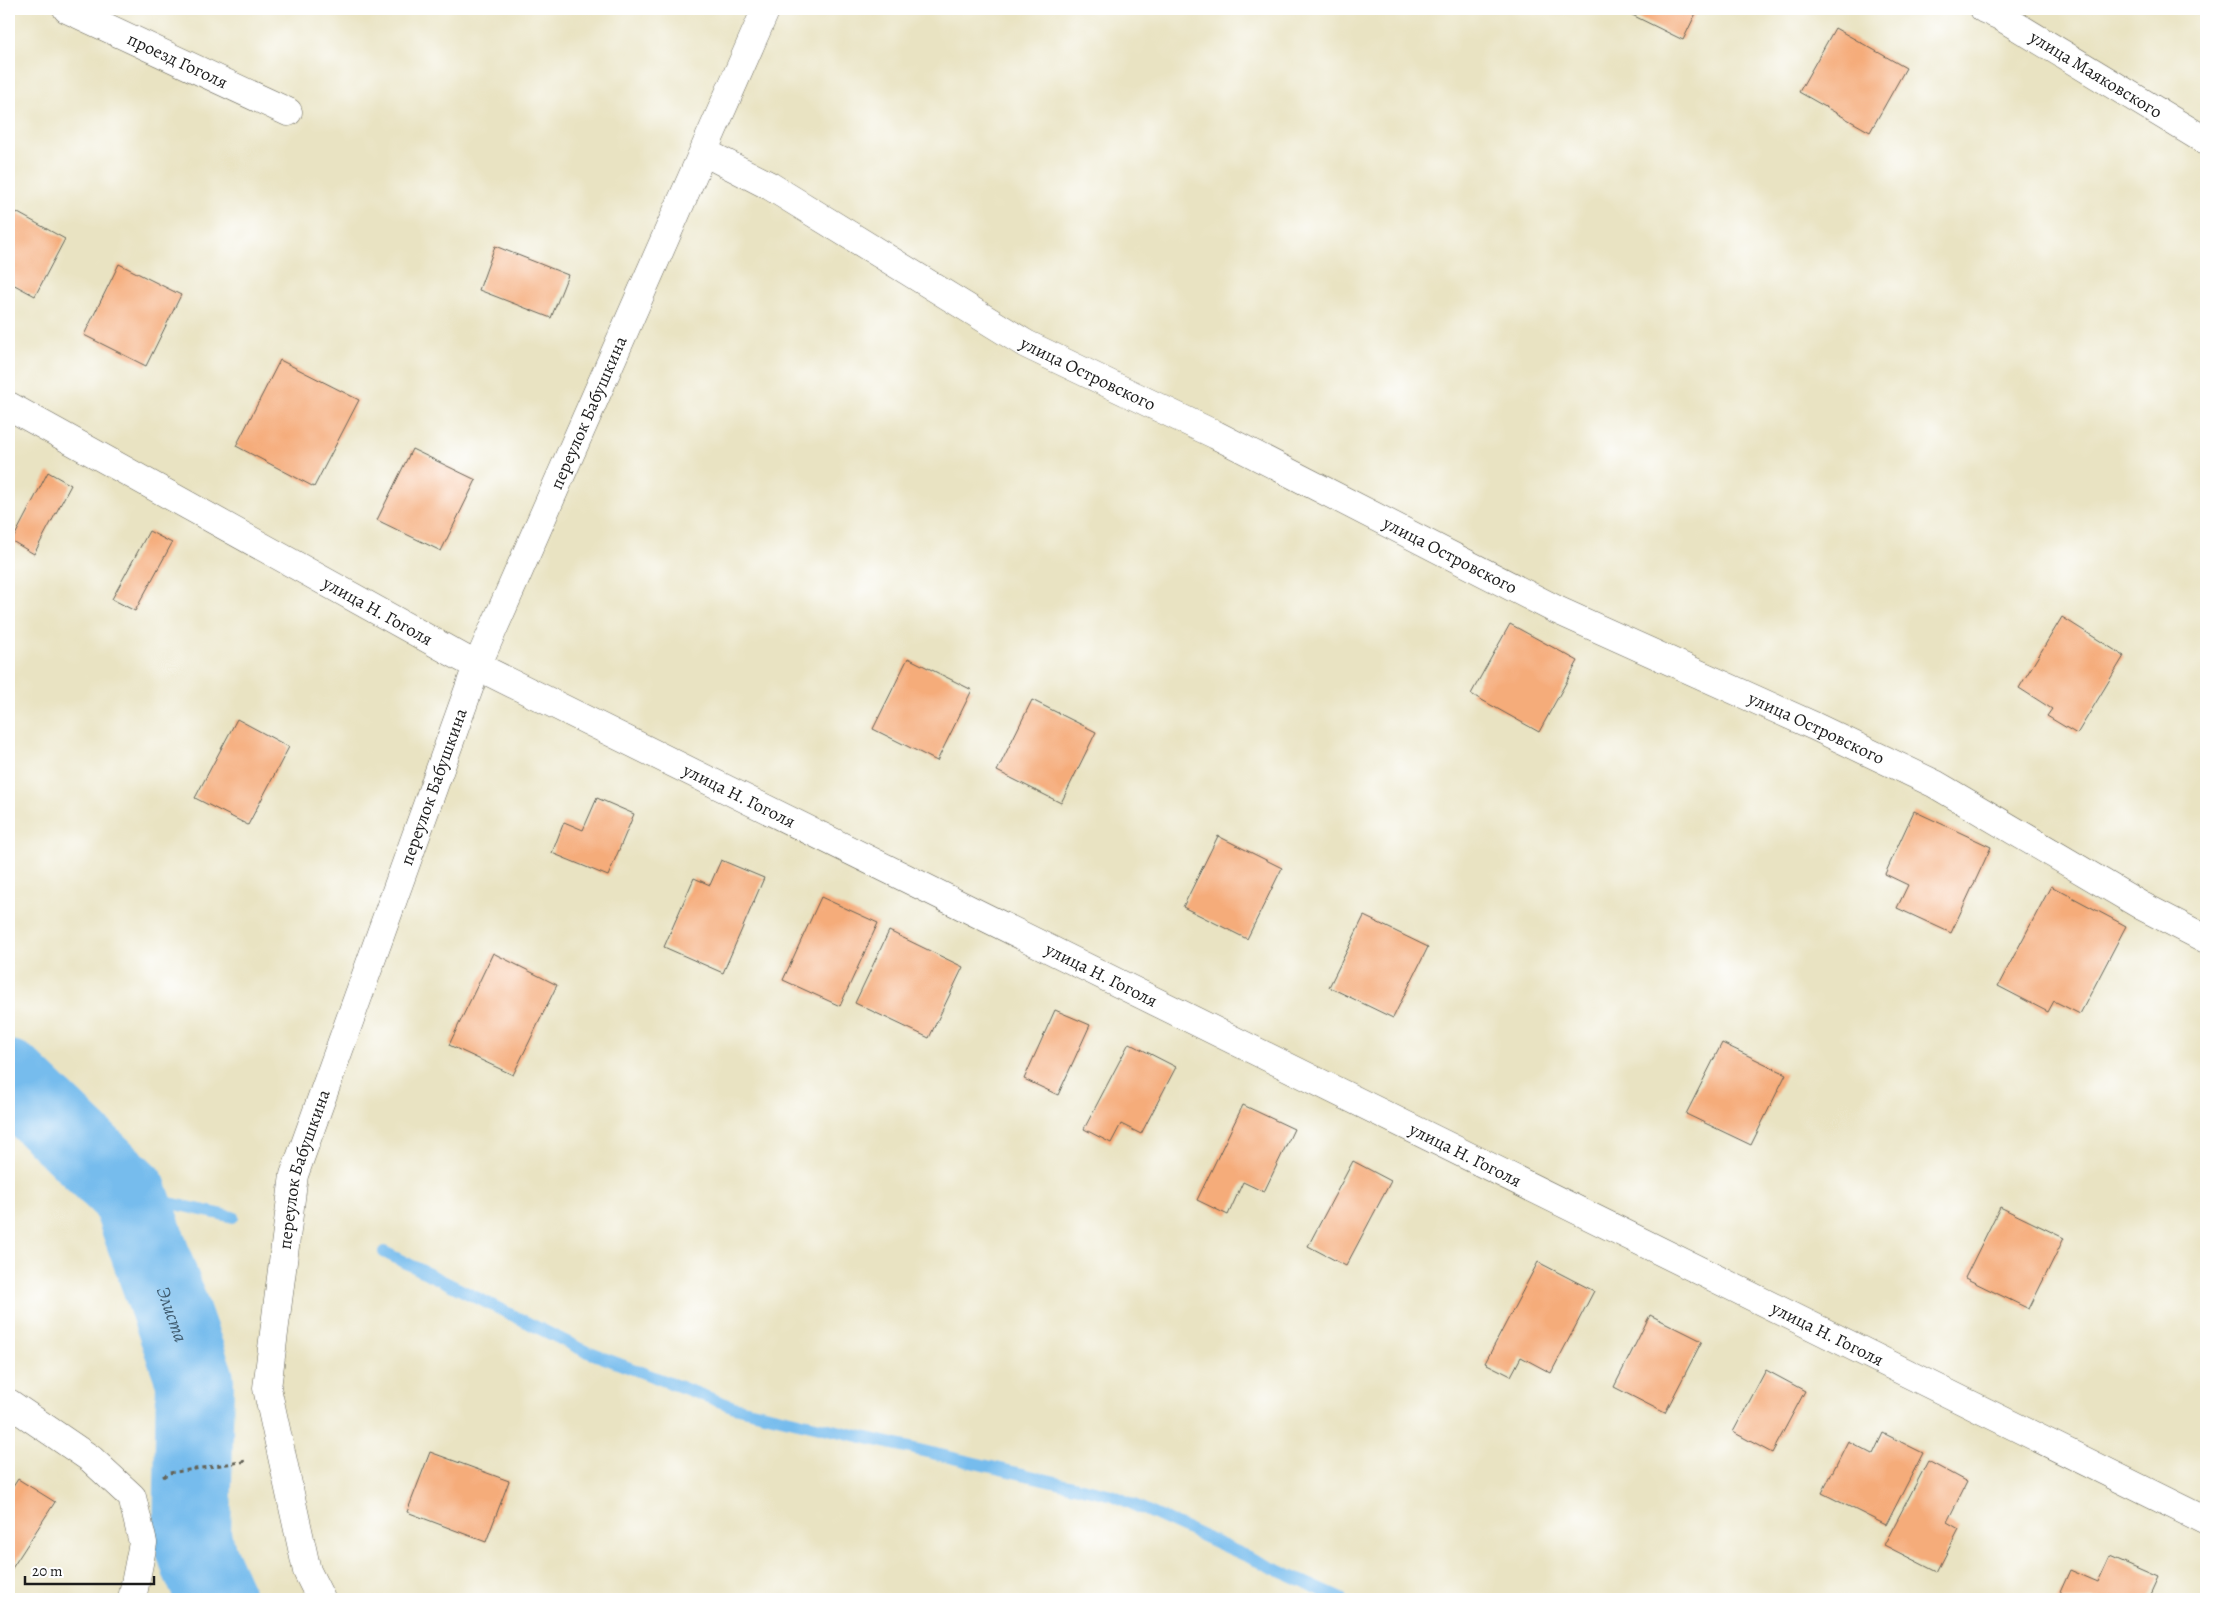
<svg xmlns="http://www.w3.org/2000/svg" width="2215" height="1608" font-family="Alegreya,serif">
<rect width="100%" height="100%" fill="#fff"/>
<filter id="ink" filterUnits="userSpaceOnUse"><feTurbulence type="fractalNoise" baseFrequency=".02" numOctaves="2"/><feDisplacementMap in="SourceGraphic" scale="10" xChannelSelector="R" yChannelSelector="G"/><feConvolveMatrix kernelMatrix="1 2 1 2 8 2 1 2 1" color-interpolation-filters="sRGB"/></filter>
<filter id="wash" filterUnits="userSpaceOnUse"><feTurbulence type="fractalNoise" baseFrequency=".0096" numOctaves="4" result="noise"/><feDisplacementMap in="SourceGraphic" scale="20" xChannelSelector="R" yChannelSelector="G"/><feGaussianBlur stdDeviation="1.12" result="paint"/><feColorMatrix in="noise" values="0 0 0 0 0 0 0 0 0 0 0 0 0 0 0 0 0 1.4 0 .05"/><feComposite in="paint" operator="in"/></filter>
<g filter="url(#wash)">
<rect width="100%" height="100%" fill="#e9e3c2"/>
<g fill="none" stroke-linecap="round" stroke-linejoin="round">
<g stroke="#76bced" stroke-width="12">
<path d="M129,1194L233,1217"/>
<path d="M384,1252L585,1351L734,1407L1112,1495L1341,1599"/>
</g>
<path stroke="#76bced" stroke-width="78" id="s1" d="M9,1079L129,1194L195,1380L192,1538L200,1563L216,1599"/>
</g>
<g id="blocks">
<g fill="#f5ac7a">
<path d="M1620,9H1698L1683,40Z"/>
<path d="M1835,28L1906,68L1870,132L1799,92Z"/>
<path d="M9,208L65,239L35,296L9,282Z"/>
<path d="M495,246L568,275L551,318L479,290Z"/>
<path d="M119,264L181,295L146,366L84,335Z"/>
<path d="M280,360L359,400L314,487L236,446Z"/>
<path d="M412,449L476,480L441,551L377,520Z"/>
<path d="M48,472L71,485L34,554L12,541Z"/>
<path d="M149,531L172,543L135,611L112,599Z"/>
<path d="M2062,617L2124,656L2077,734L2047,716L2052,709L2019,688Z"/>
<path d="M1510,624L1578,661L1539,732L1471,694Z"/>
<path d="M908,658L972,690L937,761L873,729Z"/>
<path d="M1032,700L1096,732L1061,803L997,771Z"/>
<path d="M237,719L289,747L248,825L195,798Z"/>
<path d="M597,798L634,814L608,876L552,853L564,822L583,830Z"/>
<path d="M1914,811L1991,847L1951,933L1897,908L1908,885L1885,874Z"/>
<path d="M1218,836L1282,868L1247,939L1183,907Z"/>
<path d="M721,860L764,878L723,973L664,947L694,878L710,885Z"/>
<path d="M2051,886L2126,926L2080,1014L2054,1001L2048,1012L1998,986Z"/>
<path d="M821,897L878,923L840,1006L783,980Z"/>
<path d="M1364,916L1428,947L1393,1018L1329,987Z"/>
<path d="M889,931L963,967L929,1038L855,1003Z"/>
<path d="M493,953L557,985L513,1075L449,1045Z"/>
<path d="M1055,1010L1090,1025L1058,1095L1024,1079Z"/>
<path d="M1129,1043L1176,1067L1141,1134L1121,1124L1111,1143L1084,1129Z"/>
<path d="M1722,1043L1786,1074L1751,1145L1686,1114Z"/>
<path d="M1243,1105L1294,1129L1264,1192L1243,1182L1228,1215L1197,1200Z"/>
<path d="M1353,1161L1391,1181L1346,1266L1308,1246Z"/>
<path d="M2000,1207L2064,1238L2029,1309L1965,1278Z"/>
<path d="M1538,1262L1594,1291L1551,1373L1521,1357L1511,1376L1485,1363Z"/>
<path d="M1650,1315L1702,1341L1665,1413L1614,1387Z"/>
<path d="M1766,1370L1805,1391L1772,1453L1733,1432Z"/>
<path d="M1883,1433L1923,1453L1886,1525L1822,1493L1848,1441L1873,1454Z"/>
<path d="M430,1452L509,1481L486,1542L407,1512Z"/>
<path d="M1928,1461L1967,1482L1947,1522L1959,1529L1937,1572L1884,1545Z"/>
<path d="M18,1479L55,1502L9,1573V1493Z"/>
<path d="M2110,1556L2158,1577L2148,1599H2057L2070,1570L2098,1582Z"/>
</g>
</g>
</g>
<g filter="url(#ink)">
<use href="#blocks" fill-opacity="0" stroke="#646256" stroke-width="1"/>
<g fill="none" stroke-linecap="round" stroke-linejoin="round">
<defs>
<g id="minor">
<path id="s2" d="M67,9L288,112"/>
<path id="s3" d="M1984,9L2000,16L2206,141"/>
<path id="s4" d="M704,152L770,186L1026,344L1216,435L1557,610L1814,726L1935,784L2142,906L2206,939"/>
<path id="s5" d="M9,406L477,666L2206,1521"/>
<path d="M9,1403L91,1459L132,1497L143,1543L132,1599"/>
<path id="s6" d="M321,1599L307,1571L267,1388L294,1175L477,666L766,9"/>
</g>
</defs>
<use href="#minor" stroke="#646256" stroke-width="29"/>
<path stroke="#646256" stroke-width="3" stroke-dasharray="4 4" stroke-linecap="butt" d="M163,1477L169,1473L247,1461"/>
<use href="#minor" stroke="#fff" stroke-width="28"/>
</g>
</g>
<g text-anchor="middle" dominant-baseline="central" stroke-width="4" stroke-linejoin="round" paint-order="stroke">
<g font-size="18" fill="#1c1c1c" stroke="#fff">
<text stroke="none"><textPath href="#s2" startOffset="122">проезд Гоголя</textPath></text>
<text stroke="none"><textPath href="#s3" startOffset="130">улица Маяковского</textPath></text>
<text stroke="none"><textPath href="#s4" startOffset="444">улица Островского</textPath></text>
<text stroke="none"><textPath href="#s6" startOffset="1251">переулок Бабушкина</textPath></text>
<text stroke="none"><textPath href="#s4" startOffset="849">улица Островского</textPath></text>
<text stroke="none"><textPath href="#s5" startOffset="422">улица Н. Гоголя</textPath></text>
<text stroke="none"><textPath href="#s4" startOffset="1254">улица Островского</textPath></text>
<text stroke="none"><textPath href="#s6" startOffset="846">переулок Бабушкина</textPath></text>
<text stroke="none"><textPath href="#s5" startOffset="828">улица Н. Гоголя</textPath></text>
<text stroke="none"><textPath href="#s5" startOffset="1232">улица Н. Гоголя</textPath></text>
<text stroke="none"><textPath href="#s5" startOffset="1638">улица Н. Гоголя</textPath></text>
<text stroke="none"><textPath href="#s6" startOffset="441">переулок Бабушкина</textPath></text>
<text stroke="none"><textPath href="#s5" startOffset="2042">улица Н. Гоголя</textPath></text>
</g>
<g font-size="19" font-style="italic" fill="#405c70" stroke="#fff">
<text stroke="none"><textPath href="#s1" startOffset="294">Элиста</textPath></text>
</g>
</g>
<rect width="2215" height="1608" fill="none" stroke="#fff" stroke-width="30"/>
<path d="M25 1576v8h129v-8" fill="none" stroke="#1c1c1c" stroke-width="2.5"/>
<text x="32" y="1576" font-size="15" fill="#1c1c1c" stroke="#ffffff" stroke-width="4" paint-order="stroke">20 m</text>
</svg>
